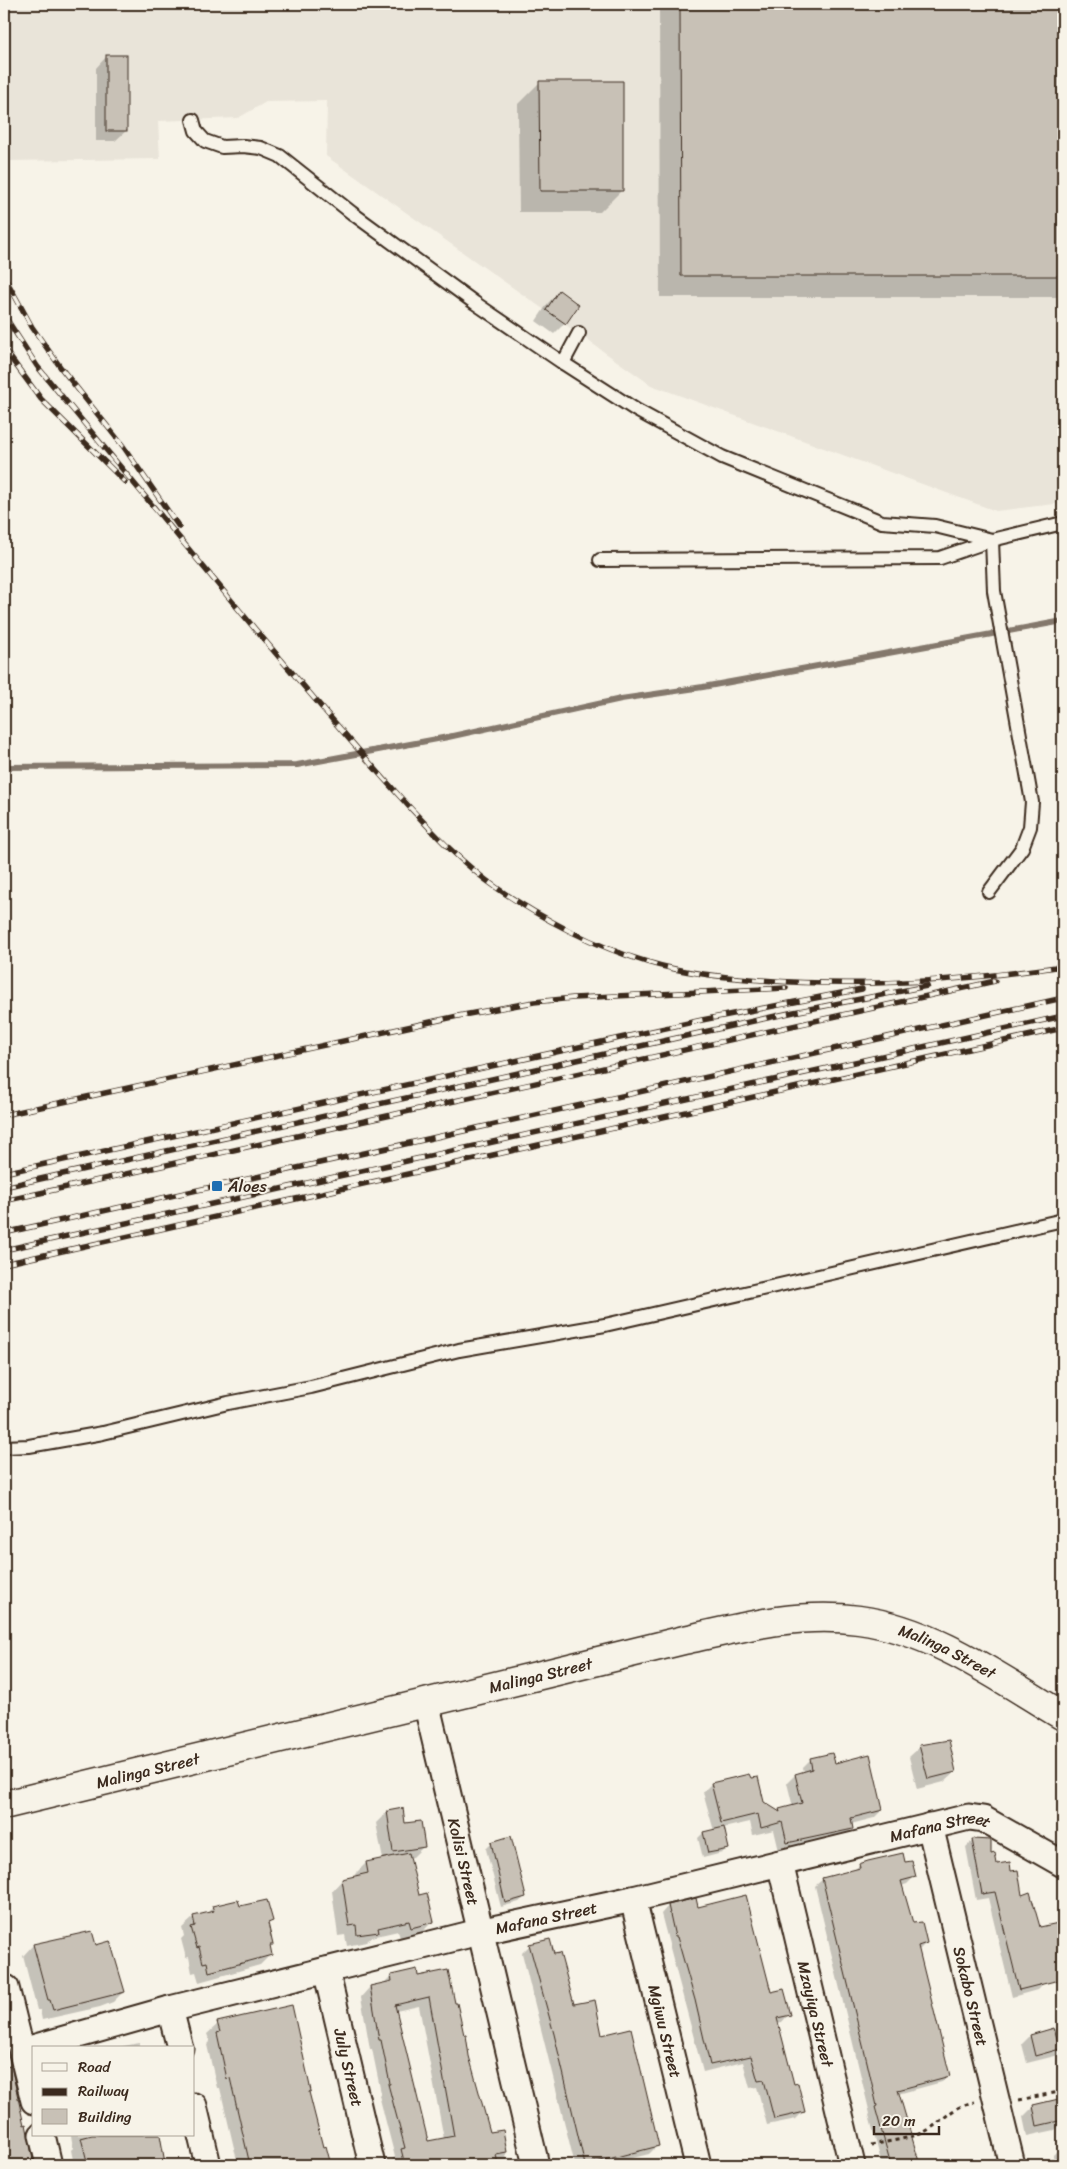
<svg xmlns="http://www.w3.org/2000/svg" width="1067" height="2169" font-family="Sriracha,sans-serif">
<rect width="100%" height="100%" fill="#f7f3e8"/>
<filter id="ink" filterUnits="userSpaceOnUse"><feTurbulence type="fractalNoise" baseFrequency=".02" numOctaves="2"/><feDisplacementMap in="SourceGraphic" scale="10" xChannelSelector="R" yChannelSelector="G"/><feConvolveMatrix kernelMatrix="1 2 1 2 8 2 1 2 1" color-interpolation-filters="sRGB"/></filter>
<g filter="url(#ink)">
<path fill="#e9e4d9" d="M4,4H1063V503L996,511L651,385L326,156L327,101L266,102L238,118L158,121L160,159L4,161Z"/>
<g fill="#0003" fill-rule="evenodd">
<path d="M659,4H1063V297H660Z"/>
<path d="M106,57L126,131L115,141H96V68Z"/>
<path d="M540,82L622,190L600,212H519L518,104Z"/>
<path d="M559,292L578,305L565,323L554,334L536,321L548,303Z"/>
<path d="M920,1747L955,1772L944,1782L917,1789L909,1757Z"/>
<path d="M811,1759L834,1764L882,1810L874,1818L851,1824L852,1829L844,1837L779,1851L774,1830L753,1835L750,1822L723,1828L727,1848L722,1853L703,1858L698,1838L703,1833L714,1831L703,1792L711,1784L763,1803L778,1812L793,1807L787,1783L795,1775L804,1773L803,1767Z"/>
<path d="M387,1812L404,1825L424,1846L413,1857L409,1858L419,1897L432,1922L421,1933L400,1938L398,1931L372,1937L366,1942L347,1946L345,1935L338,1936L332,1891L342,1880L356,1877L355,1874L366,1863L383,1860L376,1823Z"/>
<path d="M511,1838L525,1897L519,1902L501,1907L486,1849L491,1844Z"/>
<path d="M973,1840L989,1855L996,1865L1010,1872L1021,1896L1039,1928L1063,1923V1950L1036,1956L1044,1983L1037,1990L1012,1997L988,1898L976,1900L966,1847Z"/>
<path d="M905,1863L914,1877L907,1884L901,1886L912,1924L926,1943L919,1950L949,2075L942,2082L898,2094L918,2165H882L869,2115L870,2114L815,1886L823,1879L854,1870L860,1865Z"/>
<path d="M695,1900L697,1908L789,2014L782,2022L777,2023L793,2086L804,2111L796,2119L767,2125L757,2087L750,2088L743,2062L703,2072L661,1914L668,1906Z"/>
<path d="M213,1907L239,1908L271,1921L267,1925L272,1944L269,1947L271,1954L260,1965L199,1982L196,1972L192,1973L189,1957L186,1958L181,1939L184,1936L182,1928L193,1918L206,1914Z"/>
<path d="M33,1945L95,1946L124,1991L113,2002L100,2007L42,2020L40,2010H37L23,1956Z"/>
<path d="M530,1945L573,2006L601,2036L657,2146L649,2154L605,2165H575L522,1953Z"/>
<path d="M391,1976L418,1978L468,2056L489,2134L502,2132L508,2165H394L392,2159L395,2157L379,2095L381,2093L372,2049H370L361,1997L370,1987L383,1984ZM419,2006L444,2139L427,2142L396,2011Z"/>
<path d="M218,2024L308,2092L323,2149L325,2148L330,2165H238L220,2088H217L207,2045L210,2042L207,2034Z"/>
<path d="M1063,2027V2054L1027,2063L1022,2044L1030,2036Z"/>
<path d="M140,2043V2048H112Z"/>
<path d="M4,2090L23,2126H25L34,2165H4Z"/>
<path d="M1062,2100L1063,2122L1055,2130L1027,2136L1023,2117L1034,2106Z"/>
<path d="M71,2135H159L165,2165H74L71,2150L73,2148Z"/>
<path d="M1063,2148V2165H1055L1053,2155L1059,2149Z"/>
</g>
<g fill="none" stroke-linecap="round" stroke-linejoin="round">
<path stroke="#84786c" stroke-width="6" d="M4,767L297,765L448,737L621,699L703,687L1063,621"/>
</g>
<g fill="#c8c1b6" stroke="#3b2a1e" fill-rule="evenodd">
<path d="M680,4H1063V276H681Z"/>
<rect x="106" y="55" width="21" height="76"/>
<path d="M539,81H623V191H540Z"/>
<path d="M559,290L579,305L566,324L546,310Z"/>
<path d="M949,1740L956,1772L928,1779L919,1745Z"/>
<path d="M832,1753L835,1763L870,1754L883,1810L851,1818L853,1829L787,1843L782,1822L761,1828L758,1814L721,1823L711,1783L749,1774L751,1778L758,1777L764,1802L780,1812L779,1809L802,1803L795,1774L812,1769L810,1758Z"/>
<path d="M403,1808L405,1823L421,1821L425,1847L393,1852L387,1811Z"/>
<path d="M724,1827L729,1849L708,1853L703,1832Z"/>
<path d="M511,1836L526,1897L505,1903L491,1842Z"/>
<path d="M972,1839L991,1840V1854L995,1853L997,1864L1010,1862L1011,1871L1018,1870L1022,1895L1030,1892L1040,1927L1063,1922V1979L1019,1990L995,1892L982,1894Z"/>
<path d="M409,1853L419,1895L427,1893L434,1922L411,1928L409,1921L378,1928L379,1932L357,1935L356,1925L349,1926L342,1879L368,1873L366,1862Z"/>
<path d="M903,1853L905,1862L912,1861L916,1877L901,1881L913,1923L922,1922L927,1943L918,1946L950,2076L898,2090L920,2165H891L875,2107L877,2106L867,2062L822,1878L860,1868L859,1864L868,1861Z"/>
<path d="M746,1895L771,1992L784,1989L791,2015L777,2018L794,2084L798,2083L805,2112L774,2119L764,2080L758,2081L751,2056L710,2065L695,2000L677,1937H675L668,1905L696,1898L698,1907Z"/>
<path d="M238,1900L240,1906L267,1900L273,1921L268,1923L273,1945H270L272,1955L209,1972L207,1962L203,1963L199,1947L197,1948L191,1927L195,1926L193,1916L214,1911L212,1906Z"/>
<path d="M92,1931L96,1945L110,1941L125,1992L53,2010L50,2000H48L33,1944Z"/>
<path d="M550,1939L554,1954L560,1953L574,2004L595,2000L602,2035L631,2028L659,2146L585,2165L554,2034L529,1944Z"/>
<path d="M417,1969L418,1976L448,1970L455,2003H457L464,2035H466L469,2056L490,2132L503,2130L507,2152L496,2154L498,2165H405L401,2149L405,2148L388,2084H390L381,2040H379L370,1986L392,1981L391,1975ZM429,1997L454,2136L428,2141L395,2005Z"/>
<path d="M292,2005L311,2091L309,2092L323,2147L326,2146L331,2165H250L230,2078L227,2079L217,2033L220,2032L217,2022Z"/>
<path d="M1054,2028L1060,2049L1035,2056L1030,2035Z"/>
<path d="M11,2066L24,2125L26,2124L34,2165H4V2067Z"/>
<path d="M1063,2098V2120L1037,2126L1033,2105Z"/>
<path d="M92,2135H160L165,2163L154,2165H88L81,2138Z"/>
</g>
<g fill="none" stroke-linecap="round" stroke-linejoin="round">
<defs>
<g id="service">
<path d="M193,120L196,131L205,141L222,147L243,146L261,148L280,156L352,213L475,303L563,363L636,410L722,457L882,522L935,526L992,540L1063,523"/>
<path d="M563,363L579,333"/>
<path d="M600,560L940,558L992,540L994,591L1032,802L1030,827L1022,848L989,892"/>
<path d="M4,1447L29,1446L103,1433L228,1403L311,1387L459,1350L605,1325L1063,1220"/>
</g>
<g id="minor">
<path id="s1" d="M426,1702L536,2165"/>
<path id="s2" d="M930,1826L1012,2165"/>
<path id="s3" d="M780,1863L852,2165"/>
<path id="s4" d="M633,1899L698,2165"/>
<path id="s5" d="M326,1970L372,2165"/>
<path d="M6,1988L34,2101"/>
<path d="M170,2009L180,2048"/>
<path id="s6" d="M22,2051L170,2009L479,1932L633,1899L969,1817L983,1819L1063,1864"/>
<path d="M194,2106L208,2165"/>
<path d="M42,2135L49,2165"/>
</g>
<g id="tertiary">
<path id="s7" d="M4,1805C185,1761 367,1717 549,1673C594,1662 639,1651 684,1640C742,1627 798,1612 859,1620C934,1630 999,1678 1063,1716"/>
</g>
</defs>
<use href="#service" stroke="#3b2a1e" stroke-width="16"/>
<use href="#minor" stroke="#3b2a1e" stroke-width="29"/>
<use href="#tertiary" stroke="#3b2a1e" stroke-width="31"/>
<g stroke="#3b2a1e" stroke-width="3" stroke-dasharray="4 4" stroke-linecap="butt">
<path d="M1019,2100L1063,2091"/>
<path d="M871,2145C887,2142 905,2139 920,2134C940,2126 949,2107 974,2102"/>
</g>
<use href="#service" stroke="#f7f3e8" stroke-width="12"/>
<use href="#minor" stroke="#f7f3e8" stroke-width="25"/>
<use href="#tertiary" stroke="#f7f3e8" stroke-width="28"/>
<defs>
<g id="rail">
<path d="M4,276L32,327L61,368L123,446L179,527"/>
<path d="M4,315L37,366C109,454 182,541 255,629C304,686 352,744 403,800C432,831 461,863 497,888C540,918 596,947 647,962C684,973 722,977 761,980C862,988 963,981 1063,966"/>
<path d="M4,349L41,399L125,482"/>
<path d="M4,1115L458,1016L534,1002L573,998L786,988"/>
<path d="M4,1173L702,1020L862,989"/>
<path d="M4,1187L794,1012L927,986"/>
<path d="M4,1201L995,981"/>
<path d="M4,1233L1063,998"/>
<path d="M4,1250L1063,1016"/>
<path d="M4,1264L1063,1028"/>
</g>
</defs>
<use href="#rail" stroke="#3b2a1e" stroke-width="5.5"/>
<use href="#rail" stroke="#f7f3e8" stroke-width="4" stroke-dasharray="11" stroke-linecap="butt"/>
</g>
</g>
<rect fill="#1f6fb2" stroke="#f7f3e8" stroke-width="2" x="211" y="1180" width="12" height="12" rx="2.5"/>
<g text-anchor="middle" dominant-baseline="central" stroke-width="4" stroke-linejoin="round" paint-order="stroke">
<g font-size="16" fill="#3b2a1e" stroke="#f7f3e8" text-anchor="start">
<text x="228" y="1186">Aloes</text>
</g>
<g font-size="16" fill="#3b2a1e" stroke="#f7f3e8">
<text stroke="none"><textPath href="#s7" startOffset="971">Malinga Street</textPath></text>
<text stroke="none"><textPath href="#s7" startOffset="552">Malinga Street</textPath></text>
<text stroke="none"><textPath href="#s7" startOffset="148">Malinga Street</textPath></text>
<text stroke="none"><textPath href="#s6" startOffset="946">Mafana Street</textPath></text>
<text stroke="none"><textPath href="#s1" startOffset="164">Kolisi Street</textPath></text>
<text stroke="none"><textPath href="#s6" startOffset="541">Mafana Street</textPath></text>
<text stroke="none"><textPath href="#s2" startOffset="175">Sokabo Street</textPath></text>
<text stroke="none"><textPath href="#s3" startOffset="155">Mzayiya Street</textPath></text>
<text stroke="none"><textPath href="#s4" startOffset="136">Mgiwu Street</textPath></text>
<text stroke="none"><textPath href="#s5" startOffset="100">July Street</textPath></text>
</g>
</g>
<rect width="1067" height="2169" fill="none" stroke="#f7f3e8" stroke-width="20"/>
<rect x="10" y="10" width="1047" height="2149" fill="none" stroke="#3b2a1e" stroke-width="2" filter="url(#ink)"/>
<rect x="32" y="2046" width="162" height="90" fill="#f7f3e8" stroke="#aca397"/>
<rect x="42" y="2063" width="25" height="8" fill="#f7f3e8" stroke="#aca397"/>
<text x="78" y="2072" font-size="15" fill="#3b2a1e">Road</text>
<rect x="42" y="2088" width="25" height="8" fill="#3b2a1e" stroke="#aca397"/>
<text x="78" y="2096" font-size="15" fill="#3b2a1e">Railway</text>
<rect x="42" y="2109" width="25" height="15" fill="#c8c1b6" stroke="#aca397"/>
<text x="78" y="2122" font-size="15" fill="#3b2a1e">Building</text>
<path d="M874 2126v8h65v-8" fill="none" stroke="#3b2a1e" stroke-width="2.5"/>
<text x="882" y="2126" font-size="15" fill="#3b2a1e" stroke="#f7f3e8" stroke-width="4" paint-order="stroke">20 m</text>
</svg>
